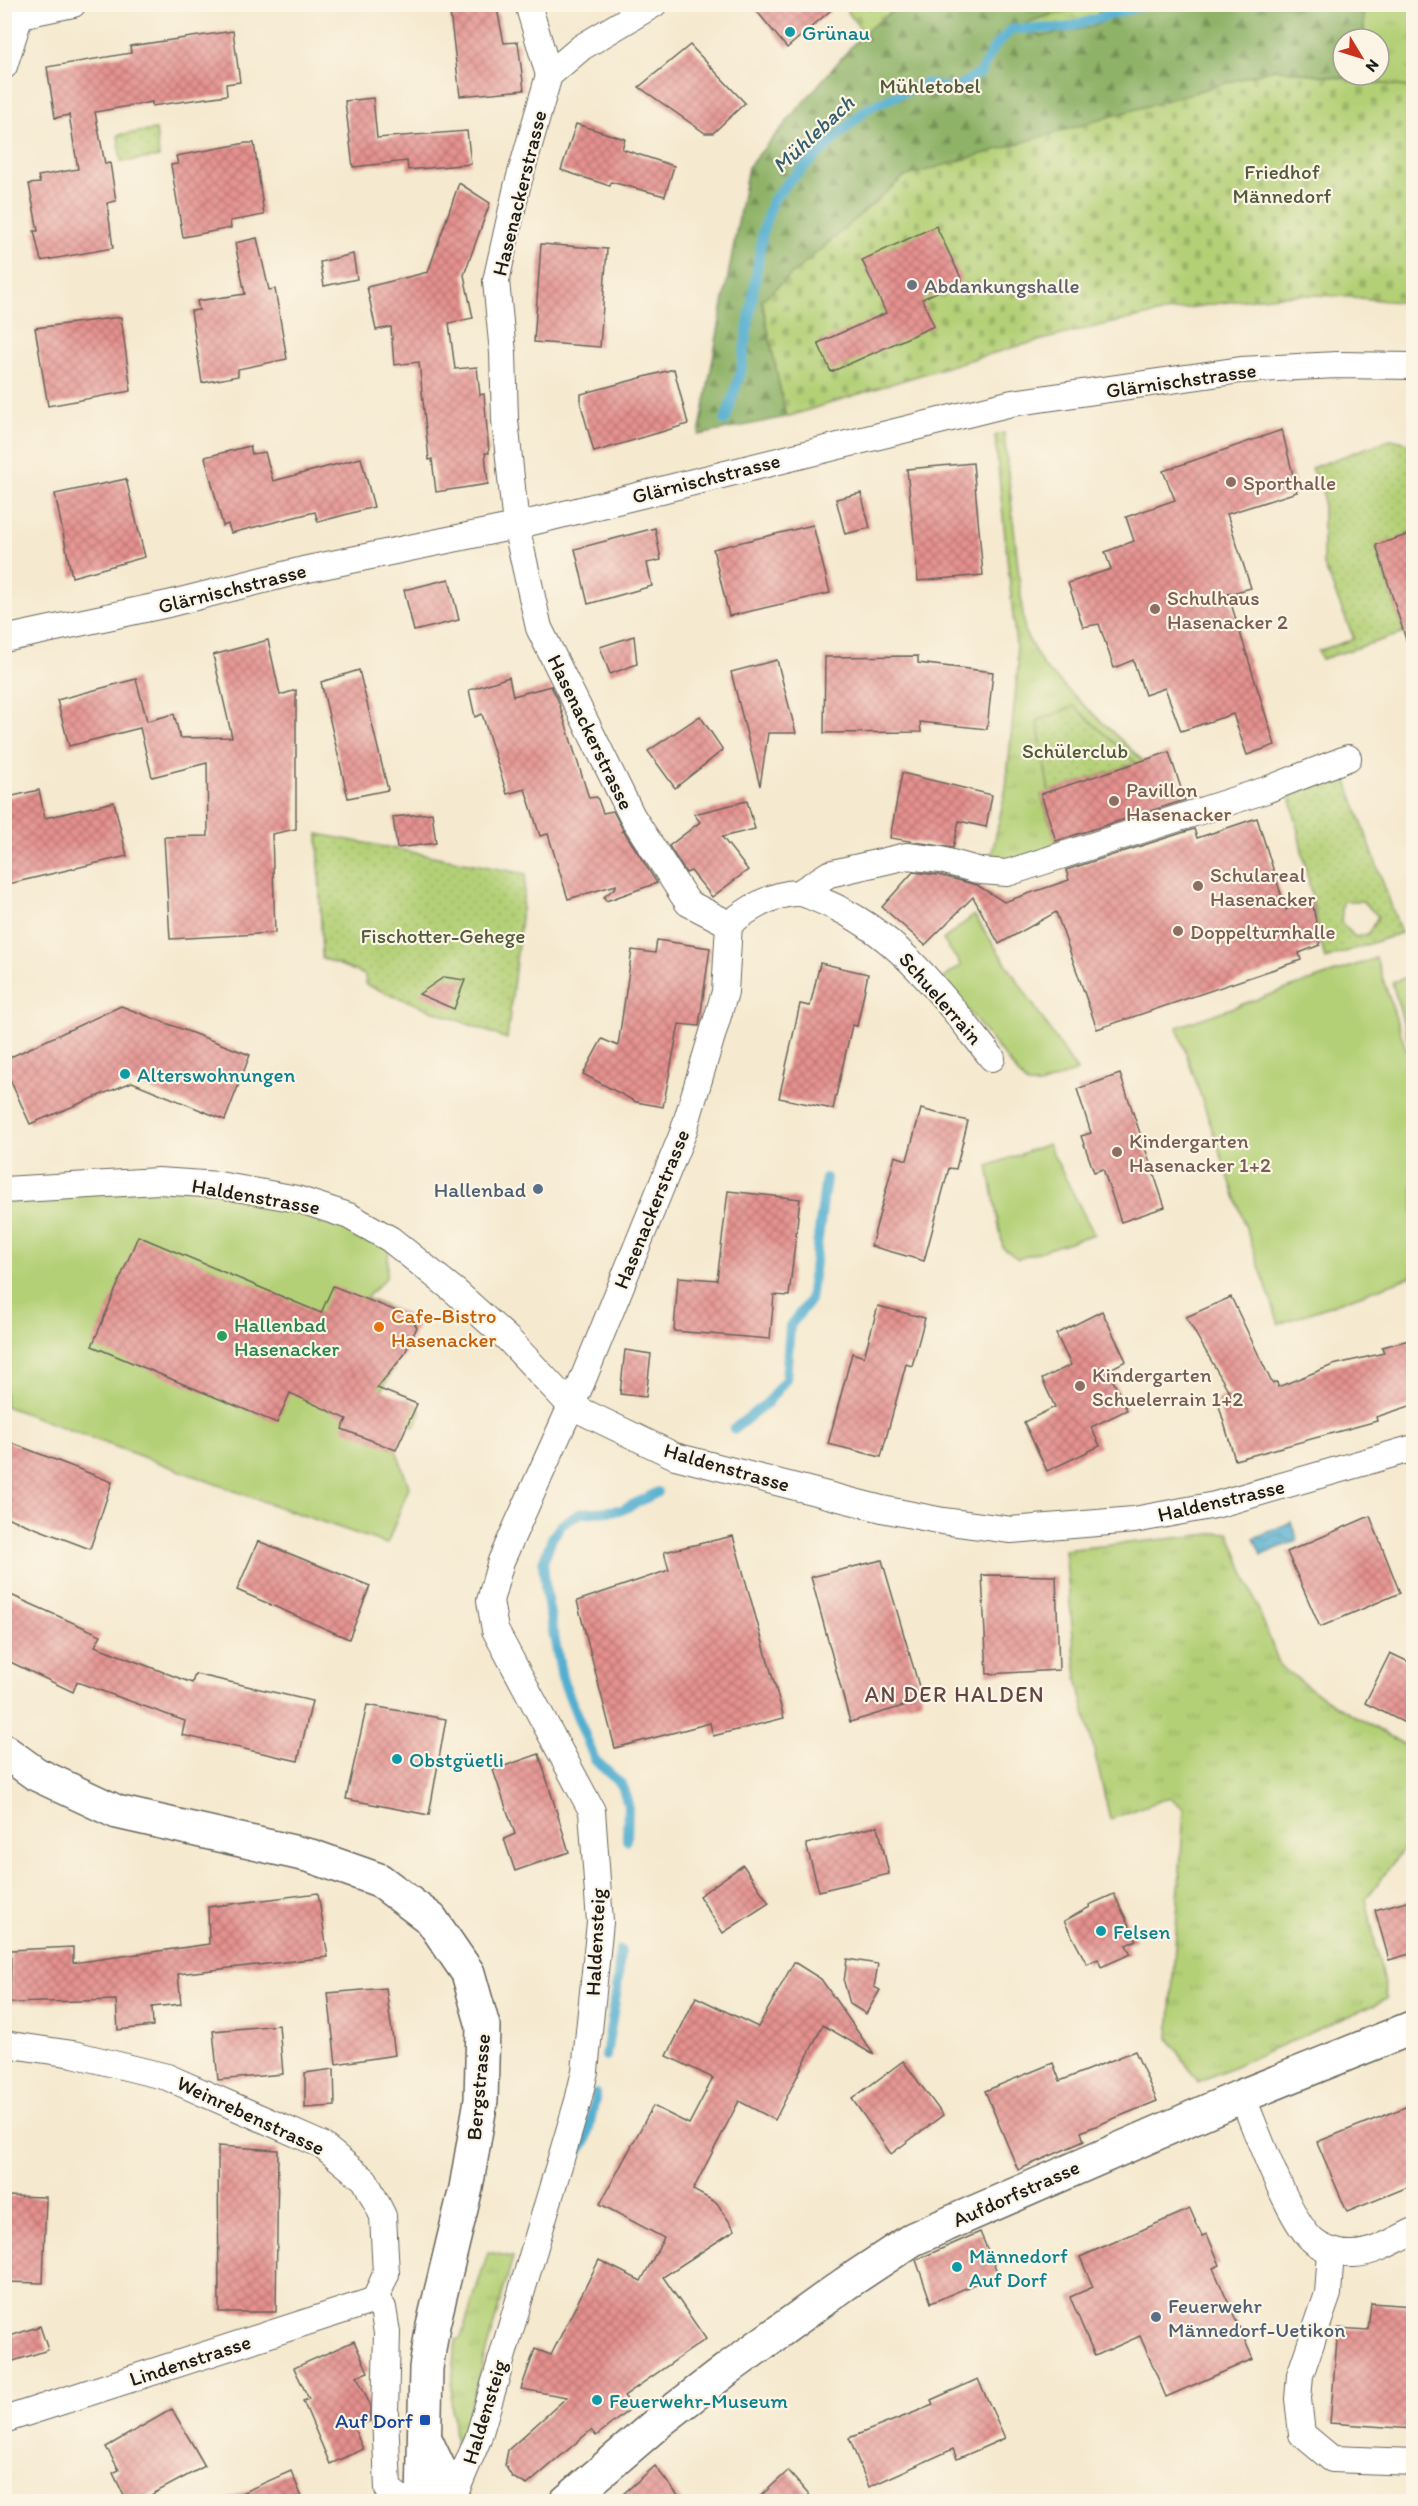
<svg xmlns="http://www.w3.org/2000/svg" width="1418" height="2506" font-family="Itim,sans-serif">
<defs>
<pattern id="grass-tufts" width="24" height="20" patternUnits="userSpaceOnUse" patternTransform="scale(1.5)"><rect width="24" height="20" fill="#b3d076"/><path d="M3 7l-1-3M5 7V3M7 7l1-3M15 17l-1-3M17 17v-4M19 17l1-3" fill="none" stroke="#99b266"/></pattern>
<pattern id="forest-firs" width="22" height="20" patternUnits="userSpaceOnUse" patternTransform="scale(1.5)"><rect width="22" height="20" fill="#8eb267"/><path d="M5 1l3.5 6h-7zM16 11l3.5 6h-7z" fill="#739054"/></pattern>
<pattern id="wetland-marsh" width="20" height="14" patternUnits="userSpaceOnUse" patternTransform="scale(1.5)"><rect width="20" height="14" fill="#b3d076"/><path d="M1 5h8M5 5V1M11 12h8M15 12V8" fill="none" stroke="#99b266"/></pattern>
<pattern id="cemetery-stones" width="16" height="16" patternUnits="userSpaceOnUse" patternTransform="scale(1.5)"><rect width="16" height="16" fill="#b3d076"/><path d="M2 7V4a2 2 0 0 1 4 0v3zM10 15v-3a2 2 0 0 1 4 0v3z" fill="#99b266"/></pattern>
<pattern id="park-dots" width="8" height="8" patternUnits="userSpaceOnUse" patternTransform="scale(1.5)"><rect width="8" height="8" fill="#b3d076"/><path d="M2 2h.1M6 6h.1" fill="none" stroke="#99b266" stroke-width="1.8" stroke-linecap="round"/></pattern>
<pattern id="water-waves" width="16" height="10" patternUnits="userSpaceOnUse" patternTransform="scale(1.5)"><rect width="16" height="10" fill="#52afd0"/><path d="M0 5q4-4 8 0t8 0" fill="none" stroke="#438ea8"/></pattern>
<pattern id="building-cross-hatch" width="8" height="8" patternUnits="userSpaceOnUse" patternTransform="scale(1.5)"><rect width="8" height="8" fill="#e5918f"/><path d="M0 0l8 8M0 8l8-8" fill="none" stroke="#b97674"/></pattern>
</defs>
<rect width="100%" height="100%" fill="#fcf5e5"/>
<filter id="ink" filterUnits="userSpaceOnUse"><feTurbulence type="fractalNoise" baseFrequency=".0167" numOctaves="2"/><feDisplacementMap in="SourceGraphic" scale="12" xChannelSelector="R" yChannelSelector="G"/><feConvolveMatrix kernelMatrix="1 2 1 2 8 2 1 2 1" color-interpolation-filters="sRGB"/></filter>
<filter id="wash" filterUnits="userSpaceOnUse"><feTurbulence type="fractalNoise" baseFrequency=".008" numOctaves="4" result="noise"/><feDisplacementMap in="SourceGraphic" scale="24" xChannelSelector="R" yChannelSelector="G"/><feGaussianBlur stdDeviation="1.35" result="paint"/><feColorMatrix in="noise" values="0 0 0 0 0 0 0 0 0 0 0 0 0 0 0 0 0 1.4 0 .05"/><feComposite in="paint" operator="in"/></filter>
<g filter="url(#wash)">
<rect width="100%" height="100%" fill="#f5e9cf"/>
<g fill="url(#grass-tufts)" stroke="#687649" stroke-width="1.5">
<path d="M1363,5H1413V88L1365,81V75H1379V39H1364Z"/>
<path d="M1004,433L1025,633L1044,667L1143,761L1041,795L1059,849L1022,861L991,858L1006,788L1018,666L995,436Z"/>
<path d="M1229,1532L1280,1666L1324,1698L1413,1750V1836L1366,1899L1387,1999L1198,2082L1169,2038L1184,1809L1170,1797L1110,1819L1077,1678L1065,1550Z"/>
<path d="M488,2252L513,2257L457,2453L451,2400L456,2340L461,2338Z"/>
</g>
<path fill="url(#forest-firs)" stroke="#556742" stroke-width="1.5" d="M901,5H1363L1364,39H1343V75H1365V81L1274,69L762,300L786,417L699,435L748,167L863,33Z"/>
<path fill="url(#wetland-marsh)" stroke="#687649" stroke-width="1.5" d="M1090,6L1097,8L1102,22L1092,27L1042,36L1012,29L1043,17Z"/>
<g fill="url(#cemetery-stones)" stroke="#687649" stroke-width="1.5">
<path d="M843,5H901L863,33Z"/>
<path d="M1274,69L1413,88V303C1371,300 1324,292 1281,296C1111,311 948,366 786,417L762,300L904,177Z"/>
</g>
<g fill="url(#park-dots)" stroke="#687649" stroke-width="1.5" fill-rule="evenodd">
<path d="M156,130L159,157L121,162L118,135Z"/>
<path d="M1391,439L1413,444V533L1376,546L1404,633L1322,659L1318,651L1354,639L1323,563V494L1311,468Z"/>
<path d="M1074,706L1136,763L1049,792L1037,721Z"/>
<path d="M1345,776L1401,933L1325,959L1290,794ZM1343,901H1362L1378,916L1368,934L1355,937L1341,922Z"/>
<path d="M318,834L526,874L507,1039L366,985L365,975L322,958Z"/>
</g>
<g fill="#b3d076" stroke="#687649" stroke-width="1.5">
<path d="M974,915L1077,1071L1040,1085H1027L943,979L961,965L943,940Z"/>
<path d="M1376,958L1413,1070V1276L1279,1324L1177,1027Z"/>
<path d="M1413,975H1414L1413,1057L1392,982Z"/>
<path d="M1048,1144L1094,1234L1018,1259L1003,1248L988,1166Z"/>
<path d="M219,1185L390,1239L386,1278L366,1298L409,1316L416,1327L378,1397L408,1400L418,1405L421,1413L414,1427L408,1424L396,1450L409,1487L387,1544L270,1504L5,1406V1190Z"/>
</g>
<path fill="url(#water-waves)" stroke="#376676" stroke-width="1.5" d="M1291,1522L1298,1540L1261,1555L1254,1538Z"/>
<g fill="none" stroke-linecap="round" stroke-linejoin="round">
<g stroke="#52afd0" stroke-width="10">
<path d="M725,421L741,371L763,231L772,201L788,182L868,108L926,83L953,89L980,73L995,46L1012,29L1065,28L1148,4"/>
<path d="M734,1429L767,1403L786,1379L790,1326L810,1300L826,1178"/>
<path d="M627,1840L628,1804L622,1785L595,1760L562,1678L546,1594L543,1562L552,1538L562,1524L581,1513L622,1510L658,1492"/>
<path d="M606,2056L617,1989L620,1950"/>
<path d="M579,2151L586,2141L596,2094"/>
</g>
</g>
<g id="blocks">
<g fill="url(#building-cross-hatch)">
<path d="M449,4H496L504,43L518,42L524,90L460,96Z"/>
<path d="M751,4H838L787,48Z"/>
<path d="M233,31L240,82L226,84L227,95L152,106V102L95,112L105,164L110,163L116,201L107,203L113,248L41,261L34,231H38L29,184L40,183L38,176L78,169L69,115L55,118L47,67L131,53L130,46Z"/>
<path d="M690,45L745,103L713,133H705L639,87Z"/>
<path d="M373,98L377,138L467,131L471,164L408,170L407,161L353,167L345,101Z"/>
<path d="M576,124L625,139L622,149L674,166L665,196L611,182L610,186L561,170Z"/>
<path d="M246,143H254L264,215L230,221L231,228L183,237L171,165L178,164L176,156Z"/>
<path d="M459,183L490,203L464,275L473,318L449,323L455,369L477,367L480,395L484,394L489,453H485L488,484L436,492L432,459L429,460L419,362L394,365L391,327L376,330L367,287L428,272Z"/>
<path d="M936,226L962,280L922,299L934,326L831,372L818,343L886,313L862,260Z"/>
<path d="M257,238L269,290L275,289L287,359L238,369V376L202,383L191,311L199,310L197,301L245,294L235,243Z"/>
<path d="M541,244L607,249L600,347L534,342Z"/>
<path d="M353,254L357,279L324,286L320,262Z"/>
<path d="M121,317L131,391L48,406L35,328Z"/>
<path d="M674,369L688,424L594,452L581,405V394Z"/>
<path d="M1282,430L1297,492L1227,514L1251,588L1228,594L1275,745L1247,755L1233,714L1181,731L1165,688L1145,695L1133,660L1114,668L1099,624L1083,627L1068,583L1111,569L1105,552L1134,541L1126,517L1175,500L1163,471Z"/>
<path d="M250,446L252,454L265,452L273,481L361,458L374,507L318,522L315,512L231,533L228,524L223,526L205,457Z"/>
<path d="M973,463L983,575L918,581L907,469Z"/>
<path d="M126,479L145,557L72,577L55,494Z"/>
<path d="M861,493L870,528L845,534L836,499Z"/>
<path d="M813,525L830,593L729,616L713,549Z"/>
<path d="M655,528L661,560L647,563L652,586L588,604L575,549Z"/>
<path d="M1413,533V645L1408,646L1376,545Z"/>
<path d="M449,579L459,620L414,631L404,590Z"/>
<path d="M634,636L637,664L610,674L600,647Z"/>
<path d="M268,640L280,695L296,690V829L272,834L275,933L170,939L164,837L208,836L207,763L152,777L140,728L69,746L57,700L136,679L147,721L174,714L180,738L232,737L213,655Z"/>
<path d="M918,656V663L993,672L987,729L920,722L921,732L824,733L825,657Z"/>
<path d="M777,660L796,733H768L760,786L731,672Z"/>
<path d="M359,670L388,790L348,798L321,682Z"/>
<path d="M509,677L513,696L551,686L558,700L589,798L597,797L603,813L613,811L623,830L621,832L624,831L657,883L606,901L604,897L616,887V885L568,899L548,834L540,836L525,789L507,794L482,714L475,717L469,690Z"/>
<path d="M700,716L723,750L675,788L648,751Z"/>
<path d="M1169,752L1185,800L1056,841L1041,794Z"/>
<path d="M902,773L992,795L986,827L959,821L953,848L890,838Z"/>
<path d="M39,790L45,818L114,802L127,856L4,885V798Z"/>
<path d="M747,801L755,829L722,837L748,870L712,897L691,871L686,873L669,846L700,822L694,814Z"/>
<path d="M432,813L436,843L397,848L393,817Z"/>
<path d="M1257,818L1286,910L1312,900L1320,945L1299,953L1301,960L1097,1029L1056,912L999,944L973,897L925,945L882,907L913,872L938,875L977,885L1004,902L1069,880L1066,870L1194,829L1197,838Z"/>
<path d="M657,940L710,948L699,1026L679,1024L663,1107L636,1102L583,1074L602,1039L618,1046L632,950L655,953Z"/>
<path d="M820,963L868,974L857,1026L852,1025L833,1109L779,1098L800,1004L810,1006Z"/>
<path d="M444,977L465,980L454,1009L419,994Z"/>
<path d="M121,1006L250,1055L225,1120L132,1082L30,1124L4,1066V1060Z"/>
<path d="M1120,1074L1165,1207L1121,1222L1103,1169L1094,1172L1081,1136L1091,1133L1077,1089Z"/>
<path d="M921,1109L968,1121L956,1169L949,1168L924,1261L871,1246L895,1156L907,1160Z"/>
<path d="M728,1191L800,1199L789,1296L774,1295L770,1339L674,1331L678,1277L717,1280Z"/>
<path d="M138,1236L321,1313L333,1286L409,1316L417,1327L404,1355L377,1388L417,1404L396,1450L342,1429L347,1419L290,1393L277,1423L92,1346Z"/>
<path d="M1231,1297L1272,1383L1277,1382L1278,1387L1333,1365L1384,1353L1382,1347L1413,1339V1405L1376,1417L1377,1421L1235,1460L1217,1399L1231,1395L1186,1317Z"/>
<path d="M878,1306L925,1318L912,1366L906,1364L881,1457L828,1444L852,1353L864,1357Z"/>
<path d="M1102,1311L1126,1361L1108,1370L1127,1410L1091,1427L1100,1446L1047,1471L1024,1422L1055,1407L1042,1379L1071,1365L1056,1334Z"/>
<path d="M625,1350L651,1354L646,1397L620,1394Z"/>
<path d="M4,1440L112,1482L90,1549L6,1517L10,1501L4,1499Z"/>
<path d="M1370,1516L1400,1593L1320,1627L1287,1552Z"/>
<path d="M733,1536L784,1718L713,1736L710,1723L615,1748L577,1601L669,1570L664,1552Z"/>
<path d="M258,1541L370,1586L349,1639L237,1590Z"/>
<path d="M882,1560L923,1700L850,1722L811,1577Z"/>
<path d="M982,1575L1056,1576L1059,1670L987,1674Z"/>
<path d="M4,1592L101,1635L95,1646L192,1683L195,1674L312,1701L298,1761L182,1735L185,1721L77,1682L73,1692L4,1659Z"/>
<path d="M1390,1653L1413,1664V1727L1365,1703Z"/>
<path d="M367,1705L446,1719L429,1815L346,1799Z"/>
<path d="M539,1754L569,1852L515,1871L504,1839L515,1834L493,1770Z"/>
<path d="M878,1826L889,1874L819,1891L806,1844Z"/>
<path d="M743,1865L769,1903L723,1933L699,1896Z"/>
<path d="M318,1893L328,1957L178,1974L181,2004L152,2007L153,2026L118,2030L116,2000L10,2003L11,1950L73,1947V1963L209,1944L208,1907Z"/>
<path d="M1114,1894L1136,1940L1126,1945L1131,1954L1101,1967L1098,1959L1087,1964L1064,1921L1090,1907L1089,1905Z"/>
<path d="M1413,1899V1953L1389,1960L1375,1910Z"/>
<path d="M847,1959L878,1964L874,1987L880,1990L866,2014L850,2004L844,1982Z"/>
<path d="M794,1962L821,1979L874,2055L823,2025L775,2120L739,2101L693,2190L717,2203L735,2230L663,2277L706,2339L624,2396L633,2407L596,2436L591,2430L527,2485L512,2477L505,2465L508,2450L567,2397L521,2389L535,2349L551,2355L599,2260L641,2281L664,2238L600,2204L653,2106L689,2124L713,2078L667,2056L696,1997L758,2027Z"/>
<path d="M386,1988L395,2055L336,2064L328,1993Z"/>
<path d="M279,2025L283,2074L218,2080L213,2031Z"/>
<path d="M1135,2051L1157,2101L1081,2132L1084,2141L1018,2170L985,2091L1053,2063L1060,2081Z"/>
<path d="M903,2061L943,2115L891,2154L852,2099Z"/>
<path d="M334,2069L335,2106L305,2108V2073Z"/>
<path d="M1413,2104V2185L1347,2212L1317,2142Z"/>
<path d="M218,2146L278,2150L276,2312H219Z"/>
<path d="M4,2196L46,2197L43,2283L4,2282Z"/>
<path d="M1190,2209L1202,2236L1207,2234L1220,2265L1213,2268L1253,2359L1166,2397L1140,2336L1095,2356L1070,2297L1093,2287L1080,2257Z"/>
<path d="M980,2232L998,2274L931,2303L916,2260Z"/>
<path d="M1371,2303L1413,2306V2429L1330,2423L1338,2328L1368,2330Z"/>
<path d="M40,2326L48,2350L4,2364V2338Z"/>
<path d="M354,2341L368,2372L357,2376L370,2405V2421L354,2428L363,2449L330,2464L303,2401L309,2399L294,2368Z"/>
<path d="M978,2379L1005,2438L957,2459L953,2449L869,2487L849,2438L933,2405L931,2400Z"/>
<path d="M172,2409L205,2466L138,2502H127L113,2473L119,2470L106,2447Z"/>
<path d="M655,2466L683,2502H614Z"/>
<path d="M291,2471L304,2502H221Z"/>
<path d="M788,2471L815,2502H754Z"/>
</g>
</g>
</g>
<g filter="url(#ink)">
<use href="#blocks" fill-opacity="0" stroke="#68645b" stroke-width="1.5"/>
<g fill="none" stroke-linecap="round" stroke-linejoin="round">
<defs>
<g id="minor">
<path d="M4,66L20,15L73,4"/>
<path d="M549,75L582,47L654,4"/>
<path d="M4,639L168,604L303,570L516,526L1012,403L1241,370L1337,365L1414,366"/>
<path d="M799,893L829,874L907,856L941,860L981,871L1007,873L1266,790L1348,758"/>
<path d="M729,924C748,909 773,893 798,893C806,893 816,899 824,902C899,933 943,997 992,1058"/>
<path d="M4,1190L158,1181L219,1185L297,1199L349,1216L390,1239L456,1292L508,1339L571,1406L675,1456L882,1509L943,1521L1011,1530L1134,1520L1215,1505L1414,1448"/>
<path d="M4,2044L73,2054L167,2077L322,2145L365,2180L383,2216L386,2274L375,2300L383,2308L387,2333L385,2413L388,2489L406,2502"/>
<path d="M1242,2096C1256,2129 1288,2218 1312,2240C1322,2249 1340,2255 1354,2254C1375,2253 1395,2240 1414,2231"/>
<path d="M1331,2251L1328,2294L1300,2375L1298,2399L1302,2434L1332,2459L1414,2462"/>
<path d="M4,2420L375,2300"/>
<path d="M453,2498L478,2439L578,2101L585,2071L600,1922L592,1811L495,1630L490,1601L501,1561L581,1384L683,1133L725,992L729,924L688,903L632,816L539,628L516,526L505,420L503,353L496,281L517,187L549,75L528,4"/>
</g>
<g id="tertiary">
<path d="M4,1751L36,1774L117,1812L311,1856L379,1880L431,1919L468,1973L483,2026L481,2100L466,2188L433,2325L426,2368L423,2502"/>
<path d="M426,2441L455,2502"/>
<path d="M566,2502L660,2421L730,2367L845,2284L913,2239L1242,2096L1414,2027"/>
</g>
</defs>
<use href="#minor" stroke="#68645b" stroke-width="28"/>
<use href="#tertiary" stroke="#68645b" stroke-width="36"/>
<use href="#minor" stroke="#fff" stroke-width="26"/>
<use href="#tertiary" stroke="#fff" stroke-width="33"/>
</g>
</g>
<g fill="#0f9aa8" stroke="#fcf5e5" stroke-width="2">
<circle cx="790" cy="32" r="6"/>
<circle cx="125" cy="1074" r="6"/>
<circle cx="397" cy="1759" r="6"/>
<circle cx="1101" cy="1931" r="6"/>
<circle cx="957" cy="2267" r="6"/>
<circle cx="597" cy="2400" r="6"/>
</g>
<circle fill="#6b7280" stroke="#fcf5e5" stroke-width="2" cx="912" cy="285" r="6"/>
<g fill="#8d6e63" stroke="#fcf5e5" stroke-width="2">
<circle cx="1231" cy="482" r="6"/>
<circle cx="1155" cy="609" r="6"/>
<circle cx="1114" cy="801" r="6"/>
<circle cx="1198" cy="886" r="6"/>
<circle cx="1178" cy="931" r="6"/>
<circle cx="1117" cy="1152" r="6"/>
<circle cx="1080" cy="1386" r="6"/>
</g>
<g fill="#5c6f8a" stroke="#fcf5e5" stroke-width="2">
<circle cx="538" cy="1189" r="6"/>
<circle cx="1156" cy="2317" r="6"/>
</g>
<circle fill="#e8710a" stroke="#fcf5e5" stroke-width="2" cx="379" cy="1327" r="6"/>
<circle fill="#2e9e5b" stroke="#fcf5e5" stroke-width="2" cx="222" cy="1336" r="6"/>
<rect fill="#1a4fb4" stroke="#fcf5e5" stroke-width="2" x="419" y="2414" width="12" height="12" rx="3"/>
<g text-anchor="middle" dominant-baseline="central" stroke-width="4.5" stroke-linejoin="round" paint-order="stroke">
<g font-size="21" fill="#0d838f" stroke="#fcf5e5" text-anchor="start">
<text x="802" y="32">Grünau</text>
<text x="137" y="1074">Alterswohnungen</text>
<text x="409" y="1759">Obstgüetli</text>
<text x="1113" y="1931">Felsen</text>
<text x="969" y="2255">Männedorf<tspan x="969" dy="24">Auf Dorf</tspan></text>
<text x="609" y="2400">Feuerwehr-Museum</text>
</g>
<g font-size="21" fill="#515b3c" stroke="#fcf5e5">
<text x="930" y="85">Mühletobel</text>
<text x="1282" y="171">Friedhof<tspan x="1282" dy="24">Männedorf</tspan></text>
<text x="1075" y="750">Schülerclub</text>
<text x="443" y="935">Fischotter-Gehege</text>
</g>
<g font-size="21" fill="#1c1c1c" stroke="#fcf5e5">
<text transform="translate(519 193) rotate(-76)">Hasenackerstrasse</text>
<text transform="translate(1181 380) rotate(-8)">Glärnischstrasse</text>
<text transform="translate(706 478) rotate(-14)">Glärnischstrasse</text>
<text transform="translate(232 588) rotate(-14)">Glärnischstrasse</text>
<text transform="translate(591 732) rotate(64)">Hasenackerstrasse</text>
<text transform="translate(941 998) rotate(49)">Schuelerrain</text>
<text transform="translate(256 1196) rotate(10)">Haldenstrasse</text>
<text transform="translate(651 1209) rotate(-68)">Hasenackerstrasse</text>
<text transform="translate(727 1467) rotate(16)">Haldenstrasse</text>
<text transform="translate(1221 1500) rotate(-13)">Haldenstrasse</text>
<text transform="translate(595 1942) rotate(-87)">Haldensteig</text>
<text transform="translate(478 2087) rotate(-85)">Bergstrasse</text>
<text transform="translate(251 2115) rotate(25)">Weinrebenstrasse</text>
<text transform="translate(1016 2193) rotate(-24)">Aufdorfstrasse</text>
<text transform="translate(190 2360) rotate(-18)">Lindenstrasse</text>
<text transform="translate(484 2412) rotate(-73)">Haldensteig</text>
</g>
<g font-size="21" fill="#5b616d" stroke="#fcf5e5" text-anchor="start">
<text x="924" y="285">Abdankungshalle</text>
</g>
<g font-size="21" fill="#785e54" stroke="#fcf5e5" text-anchor="start">
<text x="1243" y="482">Sporthalle</text>
<text x="1167" y="597">Schulhaus<tspan x="1167" dy="24">Hasenacker 2</tspan></text>
<text x="1126" y="789">Pavillon<tspan x="1126" dy="24">Hasenacker</tspan></text>
<text x="1210" y="874">Schulareal<tspan x="1210" dy="24">Hasenacker</tspan></text>
<text x="1190" y="931">Doppelturnhalle</text>
<text x="1129" y="1140">Kindergarten<tspan x="1129" dy="24">Hasenacker 1+2</tspan></text>
<text x="1092" y="1374">Kindergarten<tspan x="1092" dy="24">Schuelerrain 1+2</tspan></text>
</g>
<g font-size="21" fill="#4e5e75" stroke="#fcf5e5" text-anchor="end">
<text x="526" y="1189">Hallenbad</text>
<text x="1168" y="2305" text-anchor="start">Feuerwehr<tspan x="1168" dy="24">Männedorf-Uetikon</tspan></text>
</g>
<g font-size="21" fill="#c56008" stroke="#fcf5e5" text-anchor="start">
<text x="391" y="1315">Cafe-Bistro<tspan x="391" dy="24">Hasenacker</tspan></text>
</g>
<g font-size="21" fill="#27864d" stroke="#fcf5e5" text-anchor="start">
<text x="234" y="1324">Hallenbad<tspan x="234" dy="24">Hasenacker</tspan></text>
</g>
<g font-size="21" fill="#164399" stroke="#fcf5e5" text-anchor="end">
<text x="413" y="2420">Auf Dorf</text>
</g>
<g font-size="22" font-style="italic" fill="#345e6d" stroke="#fcf5e5">
<text transform="translate(813 134) rotate(-43)">Mühlebach</text>
</g>
<g font-size="22" letter-spacing="1.5" fill="#624544" stroke="#fcf5e5">
<text x="955" y="1694">AN DER HALDEN</text>
</g>
</g>
<rect width="1418" height="2506" fill="none" stroke="#fcf5e5" stroke-width="24"/>
<g transform="translate(1361 57) rotate(128)"><circle r="28" fill="#fcf5e5" stroke="#a29e95" stroke-width="1.5"/>
<path d="M0-4.5L10 22L0 15L-10 22Z" fill="#c8321e"/>
<text y="-9" font-size="16" font-weight="bold" text-anchor="middle" fill="#1c1c1c">N</text>
</g>
</svg>
